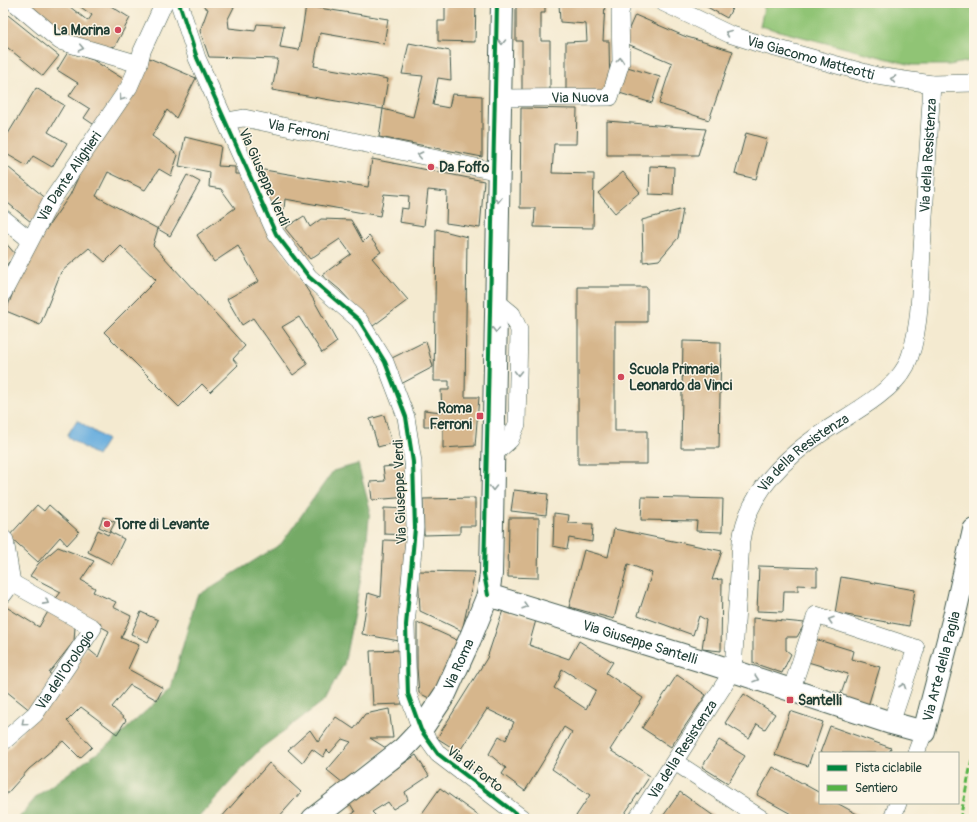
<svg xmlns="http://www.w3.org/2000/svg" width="977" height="822" font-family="Pangolin,sans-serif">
<rect width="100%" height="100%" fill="#fcf5e5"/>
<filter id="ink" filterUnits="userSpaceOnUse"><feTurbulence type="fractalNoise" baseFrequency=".025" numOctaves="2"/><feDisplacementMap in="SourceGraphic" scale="8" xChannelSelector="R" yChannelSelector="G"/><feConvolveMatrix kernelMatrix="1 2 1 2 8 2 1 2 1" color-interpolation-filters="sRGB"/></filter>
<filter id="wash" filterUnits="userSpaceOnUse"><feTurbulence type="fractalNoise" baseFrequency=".012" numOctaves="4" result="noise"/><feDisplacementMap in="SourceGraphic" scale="16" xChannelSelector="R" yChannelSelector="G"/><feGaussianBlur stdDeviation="0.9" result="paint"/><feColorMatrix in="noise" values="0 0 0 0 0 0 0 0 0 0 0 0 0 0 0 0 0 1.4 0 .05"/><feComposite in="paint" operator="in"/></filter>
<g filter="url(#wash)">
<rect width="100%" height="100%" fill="#f4ead0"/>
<path fill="#90c475" stroke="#588054" d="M765,3H974V60L950,65H912L760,26Z"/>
<path fill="#74aa66" stroke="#4a744d" d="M358,464L370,509L365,558L344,664L325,700L260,749L197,819H18L38,795L111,743L171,688L197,596L281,544L333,471Z"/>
<path fill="#68adde" stroke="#447589" d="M77,420L107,440L97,456L67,436Z"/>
<g id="blocks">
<g fill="#d6b68c" fill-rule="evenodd">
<path d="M23,3H65L88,21L92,15L75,3H106L130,18L115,46L104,48L63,36Z"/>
<path d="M205,3H236L228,19L229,28L255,31L257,24L284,26L280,47L299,50L306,6L388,19L384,44L320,33L314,66L388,79L383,109L413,117L423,76L402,74L409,43L450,51L451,80L438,78L433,105L449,108L452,94L482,96V157L379,137L383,109L272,90L278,59L209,57L200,31L208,9L204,7Z"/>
<path d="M445,3H476L475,42L438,41V21H445Z"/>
<path d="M516,3H545V13H541V41H550V94L522,95V41H516Z"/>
<path d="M559,3H605L603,41H609L610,95L566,96V42L587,41L586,24L560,22Z"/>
<path d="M700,3H735L727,18Z"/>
<path d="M3,11L59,56L43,76L3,44Z"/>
<path d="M635,15L684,36L733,51L709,120L659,104L672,63L623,42Z"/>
<path d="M68,52L93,60L125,80L96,126L84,118L90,109L69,96L78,83L57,70Z"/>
<path d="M149,58L196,78L176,118L167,110L152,136L178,155L171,176L159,169L145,190L108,172L96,196L158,229L153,245L245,346L233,359L238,365L210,392L202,384L179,407L104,332L156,280L121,246L105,262L89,248L61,272L40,325L6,311L26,258L70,195L86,160Z"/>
<path d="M621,65L660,77L652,103L613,91Z"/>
<path d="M36,88L64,105L48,132L67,143L52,167L33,156L27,166L3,152V142Z"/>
<path d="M521,108L577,109L576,144H554L552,173L594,174L593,228L534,227L535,208H520Z"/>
<path d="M607,121L706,129L698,155H607Z"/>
<path d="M746,133L767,139L756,179L735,174Z"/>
<path d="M185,137L221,146L218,166L235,167V174H242L268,229L312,297L337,342L322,353L299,317L282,327L308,364L293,375L253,318L242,325L227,299L259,281L238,246L214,262L197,235L235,208L221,189L209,187L210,172L179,166Z"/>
<path d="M372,159L484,181L480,228L446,223L447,192L428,190L424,226L399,222L401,208L408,209L409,196L384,194L380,216L285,199L284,209H272L258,169L368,187Z"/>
<path d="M3,163L48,200L31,222L3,199Z"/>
<path d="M650,166L674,167L673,195L649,194Z"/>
<path d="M623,172L640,192L615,213L598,193Z"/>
<path d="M187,175L200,182L170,236L158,229Z"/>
<path d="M683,209L678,238L659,260L643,262L642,220Z"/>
<path d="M304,216L310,227L321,219L351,220L363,242L369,236L381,252L372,258L408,300L373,326L340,290L322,275L351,254L340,239L310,259L285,228Z"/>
<path d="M436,229L467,237L465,397H479L475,446L443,448V426H424V410L442,412L441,390H449V381H434Z"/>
<path d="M3,240L16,255L8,263L3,276Z"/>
<path d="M578,287H647V322H615V431H647V464H578Z"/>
<path d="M426,341L433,367L399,385L388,360Z"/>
<path d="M683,341L721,342L719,448H681Z"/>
<path d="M384,415L392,443L378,447L370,419Z"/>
<path d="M406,465L409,497L372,500L370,482L385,481L383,467Z"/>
<path d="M514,490L548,494L546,515L511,511Z"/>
<path d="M642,497L723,499L722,532L696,531L697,521L641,520Z"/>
<path d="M475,498V526H460V534L424,535L423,499Z"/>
<path d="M37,505L44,511L49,505L79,532L67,545L60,537L38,562L9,536Z"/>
<path d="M384,508L409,509L408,535L384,534Z"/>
<path d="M554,513L569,515L568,523L593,524L592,542L569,538L567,549L553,546Z"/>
<path d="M103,517L115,522L110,532L99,527Z"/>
<path d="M509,518H539L538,578L508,577Z"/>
<path d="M614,529L722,551L712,580L722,579L721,651L702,649L706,620L699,616L693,635L638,615L652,573L628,564L614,619L569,607L584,550L608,557Z"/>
<path d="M98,530L108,535L110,532L124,539L112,564L88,552Z"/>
<path d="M384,540L411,541L399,641L362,634L368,593L381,597Z"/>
<path d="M58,547L94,561L81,580L95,588L93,592L116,602L113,607L131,616L121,638L139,645L128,669L163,688L157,700L130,685L112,707L126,720L117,734L81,707L67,721L92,747L80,758L63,741L29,769L3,798V754L11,746L87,648L98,657L109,631L54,601L61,592L30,576L38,564Z"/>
<path d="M759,566L817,568V586L798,585V591H784L783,612L757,611Z"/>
<path d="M418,571L475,572L462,631L420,611Z"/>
<path d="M841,577L915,590L909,626L835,613Z"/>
<path d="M3,605L39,627L49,610L75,627L74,641L49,673L55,677L31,711L6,691L3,694Z"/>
<path d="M503,610L536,620L529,645L569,659L579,641L613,662L606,673L643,698L610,750L650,776L621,819H574L590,795L552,769L572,732L564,727L525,791L502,774L506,768L489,754L499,736L506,740L514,722L487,709L459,752L437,738L487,658ZM562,669L596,690L586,709L554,688L559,679Z"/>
<path d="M141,612L158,620L148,642L131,634Z"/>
<path d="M753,618L805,623L797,637H786V650L791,654L782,673L753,663Z"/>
<path d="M417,622L459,641L431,699L419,693L417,668Z"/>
<path d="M815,639L854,651L852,659L880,667L868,706L840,697L848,674L808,662Z"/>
<path d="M400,650L402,704L373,705L370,651Z"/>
<path d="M677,675L706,695L671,747L642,728Z"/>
<path d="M744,694L775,714L765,729L757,724L749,738L725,723Z"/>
<path d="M389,709L393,738H370L386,748L343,783L327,770L351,742L342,739L330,753L327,750L323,757L312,749L302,763L288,750L310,730L318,742L336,717L354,729L365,714Z"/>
<path d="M790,711L823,722L808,766L775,755Z"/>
<path d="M830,726L891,748L889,753H820Z"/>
<path d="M719,740L745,756L728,783L702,767Z"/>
<path d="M416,755L429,776L405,792L408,800L393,809L388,802L372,812L379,819H346L355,812L349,802Z"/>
<path d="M269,763L301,792L277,819H220Z"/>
<path d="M773,767L820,793V803H837L866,819H800L757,795Z"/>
<path d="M440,788L483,819H418Z"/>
<path d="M680,792L718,819H661Z"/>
</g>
</g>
</g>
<g filter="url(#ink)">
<use href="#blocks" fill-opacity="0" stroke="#3f574b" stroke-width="1"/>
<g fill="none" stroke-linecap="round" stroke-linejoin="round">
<defs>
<g id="minor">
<path d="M15,3L60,41L139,64"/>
<path d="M179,3L197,58L276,234L309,277L359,320L385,362L406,417L413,462L415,528L406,625L408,694L421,730L438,754L523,819"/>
<path id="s1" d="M664,3L729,34L754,42L877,76L932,84L974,83"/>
<path id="s2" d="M500,98L610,97L621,62L620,12L623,3"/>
<path id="s3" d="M227,121L244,118L499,172"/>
<path d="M3,218L30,240"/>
<path id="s4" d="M3,293L50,203L129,87L139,64L142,51L164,3"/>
<path d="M493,455L510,440L517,424L519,330L512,314L496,301"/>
<path d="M3,538L5,540L12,583"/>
<path d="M3,595L12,583"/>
<path d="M791,691L816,615L916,648L891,723"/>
<path id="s5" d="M3,742L35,714L93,628L12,583"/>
<path d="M916,753L924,732"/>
<path d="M675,762L762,819"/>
<path id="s6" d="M637,819L733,671L741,541C748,487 794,449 839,422C860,409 894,389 906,366C921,335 920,285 922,250C925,195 929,139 932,84"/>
<path d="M892,819L898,803"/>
</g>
<g id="major">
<path id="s7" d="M488,595L715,665L891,723L924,732L955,613L974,530"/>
<path id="s8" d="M313,819L403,749L421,730L445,694L470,639L488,595L491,574L502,3"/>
</g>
</defs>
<use href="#minor" stroke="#3f574b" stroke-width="18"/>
<use href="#major" stroke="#3f574b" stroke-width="24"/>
<use href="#minor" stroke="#fff" stroke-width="17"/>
<use href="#major" stroke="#fff" stroke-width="22"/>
<path stroke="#55b346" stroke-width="3" stroke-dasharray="6 3" stroke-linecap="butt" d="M960,819L974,749"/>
<defs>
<g id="cycleway">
<path d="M179,3L197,58L276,234L309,277L359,320L385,362L406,417L413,462L415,528L406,625L408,694L421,730L438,754L523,819"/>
<path d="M488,595L484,574L497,3"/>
</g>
</defs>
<use href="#cycleway" stroke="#fcf5e5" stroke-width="6"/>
<use href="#cycleway" stroke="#00873e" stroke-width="4"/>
</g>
<defs><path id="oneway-chevron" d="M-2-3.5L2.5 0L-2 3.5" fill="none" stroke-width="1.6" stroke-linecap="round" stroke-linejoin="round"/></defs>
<g stroke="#8f9e9a">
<use href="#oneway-chevron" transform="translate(728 33) rotate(-157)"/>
<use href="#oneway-chevron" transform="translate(502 42) rotate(91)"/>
<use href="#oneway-chevron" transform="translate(81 48) rotate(13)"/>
<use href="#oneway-chevron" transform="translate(620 60) rotate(-85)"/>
<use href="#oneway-chevron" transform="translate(893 79) rotate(-169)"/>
<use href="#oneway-chevron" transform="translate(122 98) rotate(124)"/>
<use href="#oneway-chevron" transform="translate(420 155) rotate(-168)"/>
<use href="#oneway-chevron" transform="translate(498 200) rotate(91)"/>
<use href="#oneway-chevron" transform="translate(496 330) rotate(91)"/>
<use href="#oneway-chevron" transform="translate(518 373) rotate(91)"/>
<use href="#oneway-chevron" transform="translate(493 488) rotate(91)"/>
<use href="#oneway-chevron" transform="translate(46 602) rotate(29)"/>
<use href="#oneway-chevron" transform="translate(525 606) rotate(17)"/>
<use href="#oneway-chevron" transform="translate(831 620) rotate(-162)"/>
<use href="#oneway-chevron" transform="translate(756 679) rotate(18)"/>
<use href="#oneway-chevron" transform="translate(903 686) rotate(-71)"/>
<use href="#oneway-chevron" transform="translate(24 723) rotate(139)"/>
</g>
</g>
<g fill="#d1495b" stroke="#fcf5e5" stroke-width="1.5">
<circle cx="118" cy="30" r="4"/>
<circle cx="431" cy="167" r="4"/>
<circle cx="621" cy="377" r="4"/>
<rect x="476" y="412" width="8" height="8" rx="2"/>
<circle cx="107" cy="524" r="4"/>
<rect x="786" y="696" width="8" height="8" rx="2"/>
</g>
<g text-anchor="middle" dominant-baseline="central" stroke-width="3" stroke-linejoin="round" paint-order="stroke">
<g font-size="14" font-weight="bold" fill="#1f3d34" stroke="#fcf5e5" text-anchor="start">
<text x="110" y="30" text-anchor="end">La Morina</text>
<text x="439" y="167">Da Foffo</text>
<text x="629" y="369">Scuola Primaria<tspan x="629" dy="16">Leonardo da Vinci</tspan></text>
<text x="472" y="408" text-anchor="end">Roma<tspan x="472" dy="16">Ferroni</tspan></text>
<text x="115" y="524">Torre di Levante</text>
<text x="798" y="700">Santelli</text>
</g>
<g font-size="14" fill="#1f3d34" stroke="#fcf5e5">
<text stroke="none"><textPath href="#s1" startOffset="157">Via Giacomo Matteotti</textPath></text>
<text stroke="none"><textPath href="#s2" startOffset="80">Via Nuova</textPath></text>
<text stroke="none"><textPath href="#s3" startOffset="73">Via Ferroni</textPath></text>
<text stroke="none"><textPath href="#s6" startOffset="767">Via della Resistenza</textPath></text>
<text stroke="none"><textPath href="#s4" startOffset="134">Via Dante Alighieri</textPath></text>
<text transform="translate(264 177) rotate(66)">Via Giuseppe Verdi</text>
<text stroke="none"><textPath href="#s6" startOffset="419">Via della Resistenza</textPath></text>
<text transform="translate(400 492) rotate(-92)">Via Giuseppe Verdi</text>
<text stroke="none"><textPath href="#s7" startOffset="159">Via Giuseppe Santelli</textPath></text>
<text stroke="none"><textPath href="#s8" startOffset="216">Via Roma</textPath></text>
<text stroke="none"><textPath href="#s7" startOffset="525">Via Arte della Paglia</textPath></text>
<text stroke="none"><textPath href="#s5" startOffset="96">Via dell'Orologio</textPath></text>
<text stroke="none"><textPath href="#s6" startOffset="83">Via della Resistenza</textPath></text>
<text transform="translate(475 769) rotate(37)">Via di Porto</text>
</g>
</g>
<rect width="977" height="822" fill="none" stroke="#fcf5e5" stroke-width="16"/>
<rect x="819" y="752" width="140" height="52" fill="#fcf5e5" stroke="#a4ab9e"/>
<rect x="827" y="765" width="20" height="6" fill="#00873e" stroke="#a4ab9e"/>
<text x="855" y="772" font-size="12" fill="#1f3d34">Pista ciclabile</text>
<rect x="827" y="785" width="20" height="6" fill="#55b346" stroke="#a4ab9e"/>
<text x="855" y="792" font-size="12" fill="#1f3d34">Sentiero</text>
</svg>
